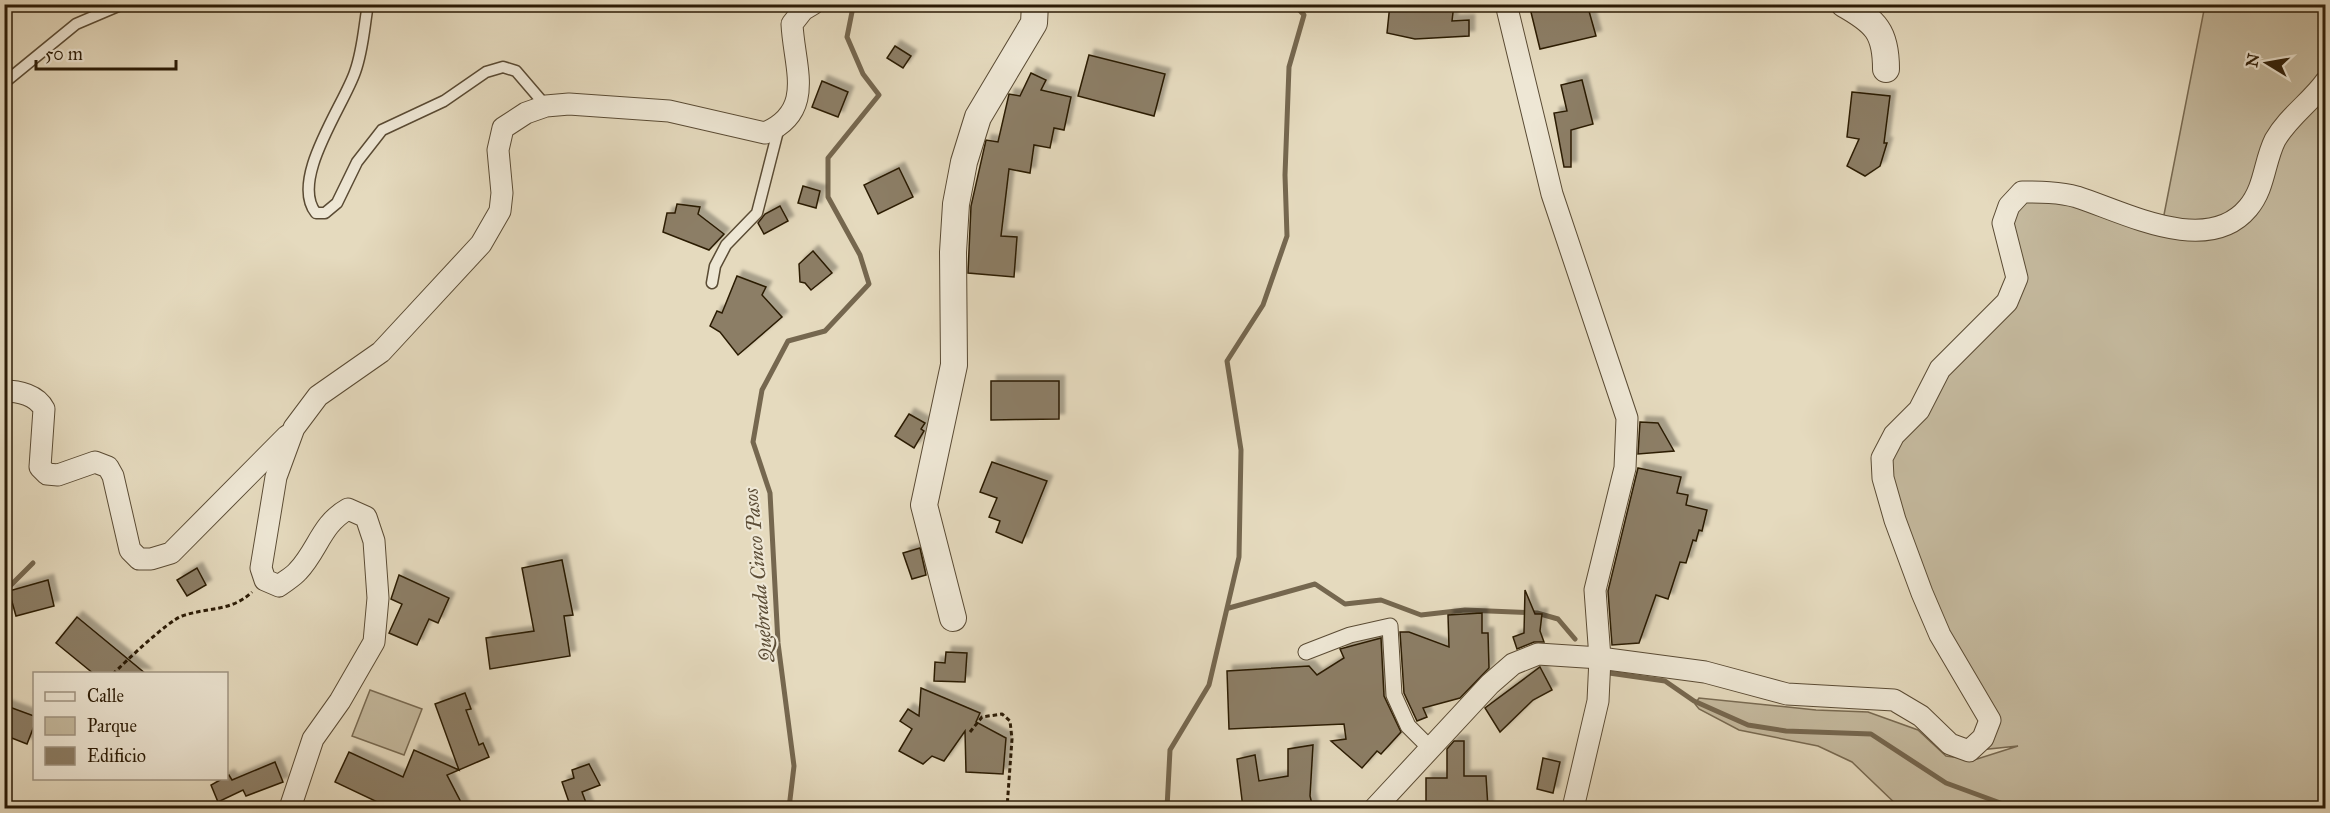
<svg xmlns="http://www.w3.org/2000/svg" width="2330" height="813" font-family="'IM FELL Great Primer',serif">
<defs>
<filter id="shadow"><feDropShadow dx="5.5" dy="-5.5" stdDeviation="1.5" flood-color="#0004"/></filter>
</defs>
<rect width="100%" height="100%" fill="#e5dabe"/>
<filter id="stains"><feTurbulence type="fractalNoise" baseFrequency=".00333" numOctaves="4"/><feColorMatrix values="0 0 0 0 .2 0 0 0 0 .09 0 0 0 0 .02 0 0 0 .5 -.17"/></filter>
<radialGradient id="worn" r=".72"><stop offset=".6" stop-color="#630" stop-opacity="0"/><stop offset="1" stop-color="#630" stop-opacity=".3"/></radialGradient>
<g fill="#c5ba9f" stroke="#786a52" stroke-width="1.5">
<path d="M2205,5H2325V808H1900L1852,762L1818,746L1739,730L1699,709L1695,704L1699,698L1816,710L1868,712L1918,730L1946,756L1974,760L2018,746L1969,751L1990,720L1940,635L1882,458L2017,278L2003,223L2022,192L2162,225Z"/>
<path d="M370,690L422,709L404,755L352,736Z"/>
</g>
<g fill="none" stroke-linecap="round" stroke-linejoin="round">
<g stroke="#75674f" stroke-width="5">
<path d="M4,592L33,563"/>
<path d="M1229,608L1315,584L1345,604L1381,600L1421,615L1465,610L1537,613L1558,619L1575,639"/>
<path d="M1609,673L1665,681L1694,701L1748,725L1786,731L1871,734L1946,783L2014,808"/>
<path d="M789,808L794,766L778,643L770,493L753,442L762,390L788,341L825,331L869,284L860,255L828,197V158L879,95L863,74L847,37L853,7L861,4"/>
<path d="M1167,808L1170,750L1209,685L1239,557L1241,450L1227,361L1263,305L1287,236L1285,175L1289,67L1304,15L1294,4"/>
</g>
</g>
<g fill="#8c7e66" stroke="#2b1b06" stroke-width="1.5" filter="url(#shadow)">
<path d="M1390,4H1454L1452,21L1469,20V36L1415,39L1387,33Z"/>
<path d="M1529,4H1587L1596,36L1540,49Z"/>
<path d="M895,46L911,56L903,68L887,58Z"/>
<path d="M1089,55L1165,74L1154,116L1078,96Z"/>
<path d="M1031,73L1046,80L1041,90L1071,97L1064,130L1054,128L1050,148L1034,145L1030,173L1009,169L1001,236L1017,237L1014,277L968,273L971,206L986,140L998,142L1009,94L1020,96Z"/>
<path d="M1582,80L1593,124L1571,130V167H1564L1554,113L1567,111L1561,85Z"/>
<path d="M822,81L848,92L838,117L812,107Z"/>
<path d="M1852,92L1890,96L1884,143H1887L1880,166L1865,176L1847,166L1859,139L1847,137Z"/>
<path d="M899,168L913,197L878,214L864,185Z"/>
<path d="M803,186L820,191L816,208L798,203Z"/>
<path d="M677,204L700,207L698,214L724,234L709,250L663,232L667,213H675Z"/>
<path d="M780,206L788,221L764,234L758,223L765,214Z"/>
<path d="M813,251L832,273L811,290L805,283L800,282L799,264Z"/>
<path d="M737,276L766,287L762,295L782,317L738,355L720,332L710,326L717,311L722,313Z"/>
<path d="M991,381H1059V419L991,420Z"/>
<path d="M909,414L925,423L921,429L924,431L914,448L895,436Z"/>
<path d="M1640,422L1658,423L1674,451L1638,454Z"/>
<path d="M992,462L1047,481L1022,543L996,532L1000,521L989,517L997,498L980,492Z"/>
<path d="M1638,468L1681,477L1677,493L1688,495L1686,505L1707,510L1702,531L1699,530L1696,541L1693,540L1686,563L1680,562L1668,599L1656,595L1639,643L1612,645L1608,591Z"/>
<path d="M920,548L926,575L912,579L903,553Z"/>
<path d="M562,560L573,615L564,616L570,656L490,669L486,638L534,631L522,568Z"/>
<path d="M197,568L206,585L187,596L177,580Z"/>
<path d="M399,575L449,598L438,623L429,619L417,645L389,633L402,604L391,599Z"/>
<path d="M48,580L54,606L16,616L9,591Z"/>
<path d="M1525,590L1535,614H1542L1540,631L1544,642H1534L1517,649L1513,637L1524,633Z"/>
<path d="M1482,613V633H1488L1489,668L1460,698L1423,708L1427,717L1417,721L1404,693L1400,632H1409L1449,647L1448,615Z"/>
<path d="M77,617L146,674H94L56,643Z"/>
<path d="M1381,638L1384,696L1401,732L1381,754L1377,751L1362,768L1331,741L1346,739L1344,724L1229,729L1227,671L1309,666L1317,675L1344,658L1340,649Z"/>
<path d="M946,652L967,653L965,682L934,681L935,662L945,663Z"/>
<path d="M1540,667L1552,690L1533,700L1500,732L1485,708Z"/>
<path d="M921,688L980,713L976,722L1006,738L1003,774L966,772L965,731L944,761L932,756L923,764L899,751L912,729L900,721L908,709L919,716Z"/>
<path d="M465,693L471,709L466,710L479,745L483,743L489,757L447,775L464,808H390L335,782L349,752L403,777L414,750L459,770L435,704Z"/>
<path d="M4,705L34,716V726L27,744L4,735Z"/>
<path d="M1454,741H1464V776H1486L1488,808H1426V778H1447V749Z"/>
<path d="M1313,745L1310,796L1313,808H1243L1237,759L1255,755L1259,781L1288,776V749Z"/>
<path d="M1543,758L1560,762L1553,793L1537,789Z"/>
<path d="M275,762L283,782L246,796L243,790L218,802L211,785L229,775L232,780Z"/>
<path d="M589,764L600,785L582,792L588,808H571L562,782L574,778L572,770Z"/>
</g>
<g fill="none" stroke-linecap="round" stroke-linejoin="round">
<defs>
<g id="service">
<path d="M368,4C364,27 363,50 355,72C344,105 289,180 316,213H325L337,203L357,162L382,130L444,101L486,72L503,67L516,71L546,106"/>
<path d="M4,83L76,24L123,4"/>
<path d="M712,283L715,266L726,245L757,213L779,127"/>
</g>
<path id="pedestrian" d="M1306,652L1350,635L1390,626L1394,695L1408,726L1431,749"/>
<g id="minor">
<path d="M1506,4L1552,194L1627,418L1625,468L1595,590L1600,658L1598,701L1573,808"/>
<path d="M4,391C19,391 37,395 44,409L40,467L47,474L58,475L95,462L108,467L113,476L130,550L139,559H151L171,553L287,436"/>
<path d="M290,808L313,739L340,701L374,642L378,598L374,541L366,517L348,509C321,524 318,550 298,571C293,577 285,581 279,586L265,580L261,568L276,477L294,428L318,396L381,352L481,244L500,211L502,193L498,150L503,128L526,113L546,106L569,104L669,111L765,133C816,111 794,67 792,24L803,10L813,4"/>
<path d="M1375,808L1490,684L1513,664L1538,654L1600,658L1705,672L1787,694L1894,700L1921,716L1950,744L1969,751L1983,738L1990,720L1940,635L1922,593L1895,520L1883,478L1882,458L1894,435L1919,410L1940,369L2007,302L2017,278L2003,223L2009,206L2022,192C2040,192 2059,192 2077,197C2124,212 2207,257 2248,208C2265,188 2264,162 2275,140C2288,117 2311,102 2326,81"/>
</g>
<g id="tertiary">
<path d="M1844,4C1876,22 1886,32 1886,69"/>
<path d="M953,618L924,505L954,365L953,252L956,204L964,162L978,117L1034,23L1035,4"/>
</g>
</defs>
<use href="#service" stroke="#5a4b34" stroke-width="13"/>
<use href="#pedestrian" stroke="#5a4b34" stroke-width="17"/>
<use href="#minor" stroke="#5a4b34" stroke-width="23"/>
<use href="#tertiary" stroke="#5a4b34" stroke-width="28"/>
<g stroke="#2b1b06" stroke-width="3" stroke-dasharray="4.5 3" stroke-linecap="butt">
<path d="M113,674C126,661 168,621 182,616C208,607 231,612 252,592"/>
<path d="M970,732L982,717L1002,714L1010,721L1012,739L1007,808"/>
<path d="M254,808H267"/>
</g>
<use href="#service" stroke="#eee7d5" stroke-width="10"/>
<use href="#pedestrian" stroke="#eee7d5" stroke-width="15"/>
<use href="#minor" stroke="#eee7d5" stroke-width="21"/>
<use href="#tertiary" stroke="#eee7d5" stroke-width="26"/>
</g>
<g text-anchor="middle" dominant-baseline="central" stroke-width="4.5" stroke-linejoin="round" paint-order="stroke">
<g font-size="20" font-style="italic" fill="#5c4d36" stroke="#eee7d5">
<text transform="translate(758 575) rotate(-95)">Quebrada Cinco Pasos</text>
</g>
</g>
<rect width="2330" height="813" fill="none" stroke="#e5dabe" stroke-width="24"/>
<rect x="6" y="6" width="2318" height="801" fill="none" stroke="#2b1b06" stroke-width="3"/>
<rect x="12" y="12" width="2306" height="789" fill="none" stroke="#2b1b06" stroke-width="1.5"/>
<rect x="33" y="672" width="195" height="108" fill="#eee7d5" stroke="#a09582" stroke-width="1.5"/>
<rect x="45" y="692" width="30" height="9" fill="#eee7d5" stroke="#a09582" stroke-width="1.5"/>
<text x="87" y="702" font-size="18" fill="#2b1b06">Calle</text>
<rect x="45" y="717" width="30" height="18" fill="#c5ba9f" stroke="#a09582" stroke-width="1.5"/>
<text x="87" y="732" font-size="18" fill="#2b1b06">Parque</text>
<rect x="45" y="747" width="30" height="18" fill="#8c7e66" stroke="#a09582" stroke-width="1.5"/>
<text x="87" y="762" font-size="18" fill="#2b1b06">Edificio</text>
<g transform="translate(2267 63) rotate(281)" stroke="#eee7d5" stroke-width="4.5" paint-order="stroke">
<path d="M0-4.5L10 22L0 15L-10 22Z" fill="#2b1b06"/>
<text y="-9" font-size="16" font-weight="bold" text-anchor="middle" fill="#2b1b06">N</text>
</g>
<path d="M36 60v9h140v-9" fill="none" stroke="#2b1b06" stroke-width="3"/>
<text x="45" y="60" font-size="18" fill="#2b1b06" stroke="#eee7d5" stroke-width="4.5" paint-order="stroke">50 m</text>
<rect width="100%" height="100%" filter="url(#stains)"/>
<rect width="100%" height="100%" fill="url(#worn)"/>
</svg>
